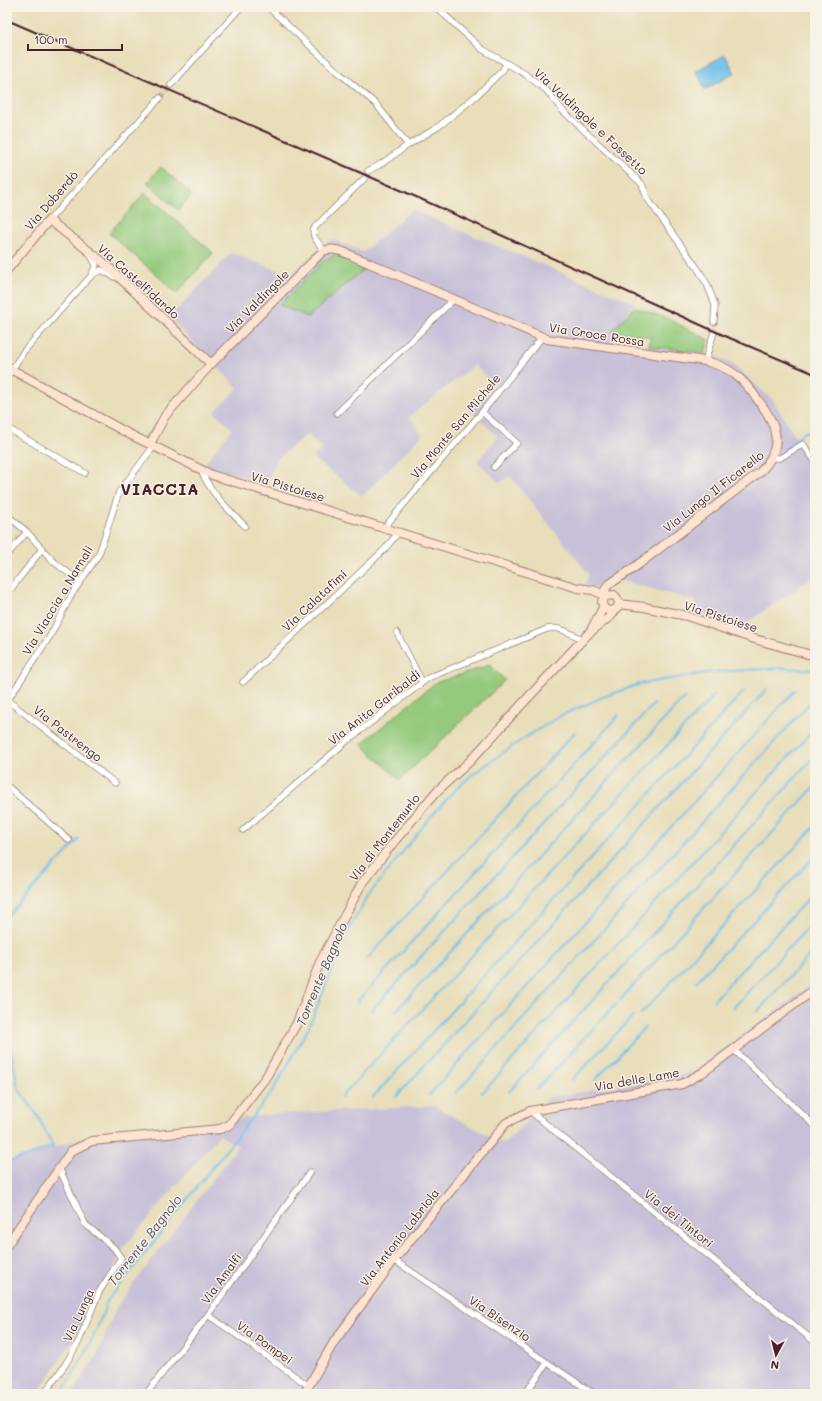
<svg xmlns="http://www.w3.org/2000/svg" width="822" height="1401" font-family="Mali,sans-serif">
<rect width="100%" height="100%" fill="#f7f3e8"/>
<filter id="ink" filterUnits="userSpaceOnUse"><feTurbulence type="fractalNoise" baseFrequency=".025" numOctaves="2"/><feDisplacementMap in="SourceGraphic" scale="8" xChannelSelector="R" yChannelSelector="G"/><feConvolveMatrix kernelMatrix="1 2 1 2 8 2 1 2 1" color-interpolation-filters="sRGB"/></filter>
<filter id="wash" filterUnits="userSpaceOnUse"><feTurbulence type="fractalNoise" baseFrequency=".012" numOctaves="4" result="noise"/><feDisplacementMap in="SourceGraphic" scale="16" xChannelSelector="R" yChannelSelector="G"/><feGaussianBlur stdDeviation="0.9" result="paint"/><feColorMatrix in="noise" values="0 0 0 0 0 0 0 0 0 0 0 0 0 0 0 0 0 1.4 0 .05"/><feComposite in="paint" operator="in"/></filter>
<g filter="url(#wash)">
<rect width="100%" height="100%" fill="#e8deba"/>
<g fill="#c7c0d8">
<path d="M412,210L634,303L611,341L717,357L731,363L773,400L815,469V576L742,626L693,612L696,601L611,578L601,589L585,585L589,574L510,476L500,483L477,461L498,437L470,410L496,385L474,365L409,417L422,435L362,496L312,457L323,449L307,434L278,458L266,484L203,465L232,429L214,412L238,388L169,318L231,253L291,275L331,239L363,252Z"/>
<path d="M815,982V1394H71L96,1357L117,1306L238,1146L219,1135L124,1247L86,1321L37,1394H7V1163L76,1140L276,1114L434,1106L504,1144L549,1097L663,1079L694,1071Z"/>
</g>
<g fill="#93ca7c" stroke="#6e7454">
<path d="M161,167L192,195L178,210L147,182Z"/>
<path d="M145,193L213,253L177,293L109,233Z"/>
<path d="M335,255L365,268L308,317L279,305L323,261Z"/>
<path d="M635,307L668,319L709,340L705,353L649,346L650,337L612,331Z"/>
<path d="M490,665L505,680L400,780L361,744L435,683Z"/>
</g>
<path fill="#6ebfea" stroke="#5c6f8a" d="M725,55L735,73L705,89L696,71Z"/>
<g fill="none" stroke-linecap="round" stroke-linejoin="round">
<g stroke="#6ebfea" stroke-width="2">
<path d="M785,450L802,434L815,427"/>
<path d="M7,917L79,839"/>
<path d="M366,960L575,732"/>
<path d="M696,982L815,856"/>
<path d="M620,1000L815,786"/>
<path d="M714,1000L815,891"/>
<path d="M357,1002L619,715"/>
<path d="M733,1008L815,920"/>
<path d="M372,1010L654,704"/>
<path d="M396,1011L684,698"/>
<path d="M757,1012L815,949"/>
<path d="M641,1014L815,826"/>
<path d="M7,1027L18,1088L37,1115L53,1146L31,1155L7,1162"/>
<path d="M572,1080L633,1016"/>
<path d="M595,1080L645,1027"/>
<path d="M537,1089L616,1004"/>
<path d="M509,1092L815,756"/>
<path d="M456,1093L815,697"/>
<path d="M482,1093L815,728"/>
<path d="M429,1095L795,690"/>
<path d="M341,1097L714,695"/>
<path d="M373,1097L744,691"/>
<path d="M396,1097L767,689"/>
<path d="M61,1394C79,1364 97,1335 107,1301L272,1092L309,1027L344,938L368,896L432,815L459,786L473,774L517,743L562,715L603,697L640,684L712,672L783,668L815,670"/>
</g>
</g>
</g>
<g filter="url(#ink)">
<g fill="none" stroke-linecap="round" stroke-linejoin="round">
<path stroke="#c8b89d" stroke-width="5.5" stroke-dasharray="5.5 3" stroke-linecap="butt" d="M160,98L171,85"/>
<defs>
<g id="street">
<path d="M268,7L338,72L376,104L408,145"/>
<path d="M436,7L482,49L525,74L546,90L563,111L642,184L647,198L698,269L707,284L715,305L714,322"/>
<path d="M171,85L241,7"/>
<path d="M368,171L381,164L408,145L438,127L476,96L502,71L507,63"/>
<path d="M49,220L160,98"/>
<path d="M323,251C320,241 309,238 315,227L364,179"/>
<path d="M92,275L101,270L115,277"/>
<path d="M705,361L714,332"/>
<path d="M7,377L24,351L91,276L96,265L90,254"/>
<path d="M482,412L517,443L494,467"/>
<path d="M337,413L454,299"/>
<path d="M7,428L85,473"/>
<path d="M770,458H780L803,444L815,461"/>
<path d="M201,470C210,493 228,509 245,526"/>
<path d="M7,515L27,532L53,561L80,582"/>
<path d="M383,529L482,412L542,337"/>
<path d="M7,555L27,532"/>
<path d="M7,594L42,549"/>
<path d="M397,633L422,682"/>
<path d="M243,682L384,550L398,533"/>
<path d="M7,700L115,783"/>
<path d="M7,701L50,636L72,594L99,554L119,492L154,446"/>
<path d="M7,786L69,840"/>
<path d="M243,830L348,740L428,678L547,629C560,626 572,634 583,640"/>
<path d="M733,1049L815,1126"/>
<path d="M530,1111L815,1342"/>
<path d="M394,1260L594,1394"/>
<path d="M208,1315L309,1386"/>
<path d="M44,1394L65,1365L79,1341L99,1292L121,1258L114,1248L85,1224L59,1168"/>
<path d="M146,1394L208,1315L310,1172"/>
<path d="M525,1394L547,1363"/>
</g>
<g id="secondary">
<path d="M7,270L49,220L103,262L211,364"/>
<path d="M7,367L129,434L212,475L578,588L593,590L606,596L614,595C620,600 620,606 615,610L609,611L603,608L602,601L606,596"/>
<path d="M150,444L165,416L211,364L323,251C336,246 349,255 362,260L547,339L705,361C731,367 743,379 758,400C777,424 785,447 760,472L631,570L608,585L605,590L606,596"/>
<path d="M619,604L644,607L687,616L751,638L815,656"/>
<path d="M590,632L603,608"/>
<path d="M7,1245L71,1151L92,1141L220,1129L229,1125L266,1077L297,1023L320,962L362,883L393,843L436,792L470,761L524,702L589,633L612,615L615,610"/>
<path d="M304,1394L334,1342L394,1260L506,1123L530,1111L682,1084L702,1073L815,989"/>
</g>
</defs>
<use href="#street" stroke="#997e72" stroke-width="7"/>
<use href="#secondary" stroke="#997e72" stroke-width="10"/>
<use href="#street" stroke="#fff" stroke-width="5.5"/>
<use href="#secondary" stroke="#fde4d1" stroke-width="8"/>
<path stroke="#4a1f2b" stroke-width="2" d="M7,20L405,192L732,339L815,374"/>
</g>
</g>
<g text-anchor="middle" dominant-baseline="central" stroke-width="3" stroke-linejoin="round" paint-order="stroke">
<g font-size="12" fill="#4a1f2b" stroke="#f7f3e8">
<text transform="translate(591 121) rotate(43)">Via Valdingole e Fossetto</text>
<text transform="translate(51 200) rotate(-49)">Via Doberdò</text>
<text transform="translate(139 281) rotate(42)">Via Castelfidardo</text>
<text transform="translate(257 301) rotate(-45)">Via Valdingole</text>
<text transform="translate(597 334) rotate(9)">Via Croce Rossa</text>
<text transform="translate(455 426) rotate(-50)">Via Monte San Michele</text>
<text transform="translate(288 486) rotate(17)">Via Pistoiese</text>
<text transform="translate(713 491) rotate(-38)">Via Lungo Il Ficarello</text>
<text transform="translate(57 600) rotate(-59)">Via Viaccia a Narnali</text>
<text transform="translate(314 600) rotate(-43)">Via Calatafimi</text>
<text transform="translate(721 616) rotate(18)">Via Pistoiese</text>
<text transform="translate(374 707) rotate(-38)">Via Anita Garibaldi</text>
<text transform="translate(68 733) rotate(38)">Via Pastrengo</text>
<text transform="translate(384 837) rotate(-52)">Via di Montemurlo</text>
<text transform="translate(637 1079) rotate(-10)">Via delle Lame</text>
<text transform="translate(679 1218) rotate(39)">Via dei Tintori</text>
<text transform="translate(399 1237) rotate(-52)">Via Antonio Labriola</text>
<text transform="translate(221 1278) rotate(-54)">Via Amalfi</text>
<text transform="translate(78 1315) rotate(-65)">Via Lunga</text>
<text transform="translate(500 1318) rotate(34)">Via Bisenzio</text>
<text transform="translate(265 1342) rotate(35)">Via Pompei</text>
</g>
<g font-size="13" font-style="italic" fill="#554f64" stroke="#f7f3e8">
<text transform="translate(321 974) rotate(-67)">Torrente Bagnolo</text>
<text transform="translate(144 1240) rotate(-52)">Torrente Bagnolo</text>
</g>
<g font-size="16" font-weight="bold" letter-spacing="1" fill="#4a1f2b" stroke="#f7f3e8">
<text x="160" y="488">VIACCIA</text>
</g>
</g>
<rect width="822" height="1401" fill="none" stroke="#f7f3e8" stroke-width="24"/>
<g transform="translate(776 1355) rotate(187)" stroke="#f7f3e8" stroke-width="3" paint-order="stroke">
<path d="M0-3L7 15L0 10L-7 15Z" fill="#4a1f2b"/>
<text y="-6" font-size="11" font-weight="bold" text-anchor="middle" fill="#4a1f2b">N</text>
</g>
<path d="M28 44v6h94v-6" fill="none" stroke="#4a1f2b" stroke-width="2"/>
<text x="34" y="44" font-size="12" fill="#4a1f2b" stroke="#f7f3e8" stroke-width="3" paint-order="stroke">100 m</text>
</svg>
